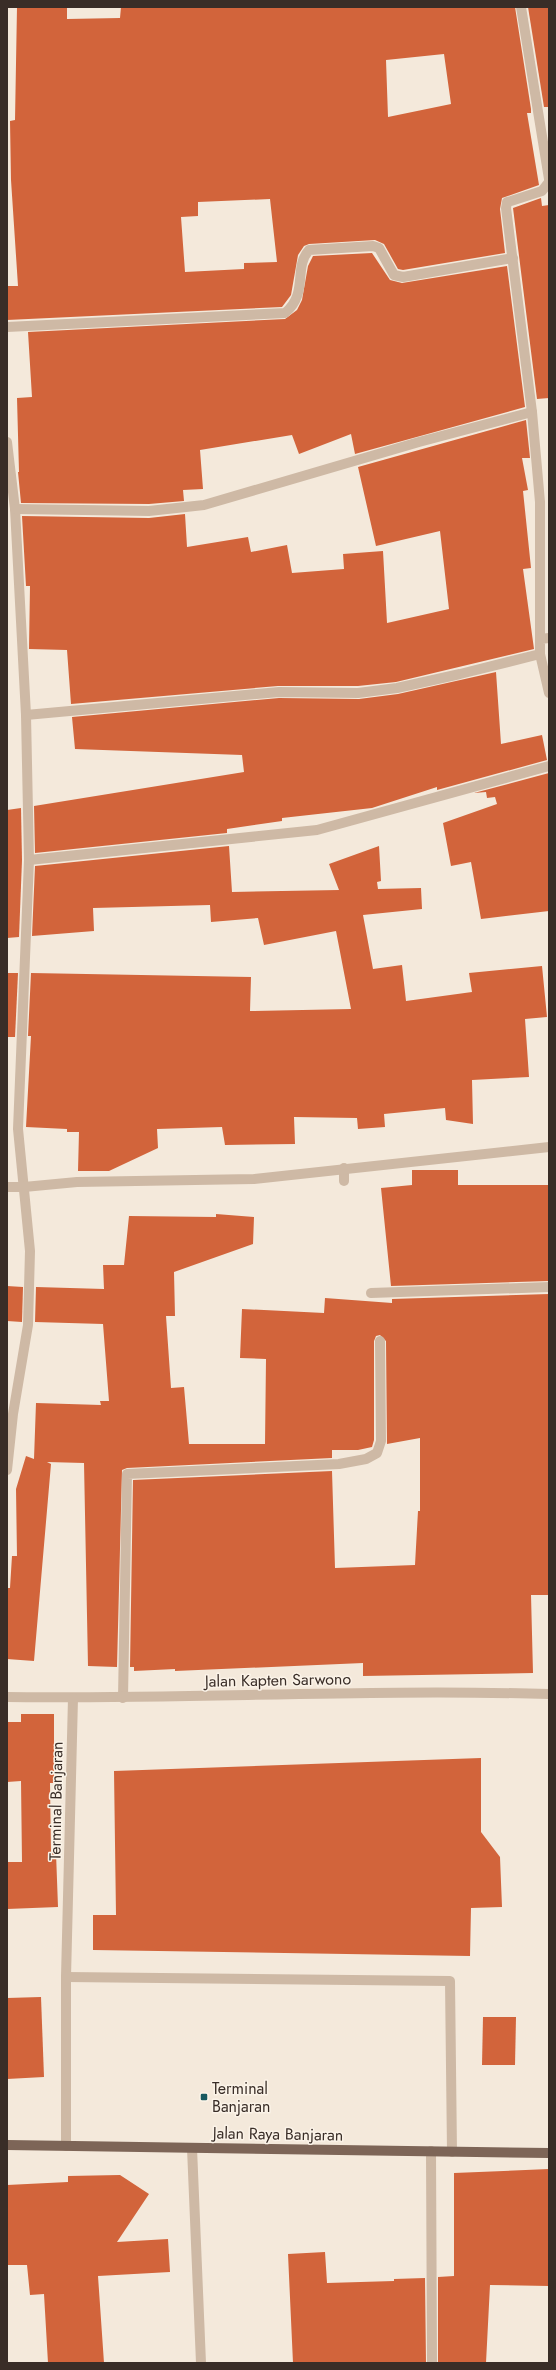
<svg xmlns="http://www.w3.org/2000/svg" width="556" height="2370" font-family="Jost,sans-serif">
<rect width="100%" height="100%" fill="#f4e9db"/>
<g fill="#d2643b" fill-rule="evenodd">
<path d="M17,7H67V19L120,18L121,7H515L531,109V113H527L539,185L502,198L500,209L505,253L403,270L398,269L384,244L375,240L309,244L304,246L298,255L291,295L282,307L7,320V286H18L11,180L10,121L15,120ZM444,54L451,104L388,117L386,60ZM270,199L277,262L244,263V269L185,272L181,217L198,216V202Z"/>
<path d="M528,7H549V107H544Z"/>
<path d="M541,198L542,206L549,205V398L537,399L513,208Z"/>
<path d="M372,253L390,280L402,283L507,266L525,407L355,454L351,434L299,454L292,435L200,450L203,489L183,490L184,501L149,504L21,503L18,472H19L17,398L32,397L28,332L285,319L297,310L302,300L308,266L313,256Z"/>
<path d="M526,420L530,458H522L528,490L523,491L531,568L523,569L534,649L396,682L358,686H278L71,704L67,650L29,649L30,586H26L22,516L149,518L185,514L187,547L248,537L251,552L287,545L292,573L344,569L343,554L383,551L387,623L449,609L440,531L376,546L358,467Z"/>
<path d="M496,672L501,744L542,735L547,760L437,790V787L372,808L282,818V821L227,829V833L35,853L34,806L244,772L242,755L75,749L72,717L279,698L359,699L398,694Z"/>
<path d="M549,773V911L481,919L471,862L451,866L443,823L497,804L495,797L487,798L486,792L474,793Z"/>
<path d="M21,808L22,860L19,937L7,938V810Z"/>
<path d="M229,846L232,892L339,890L329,864L379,846L381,881L377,882L378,889L421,888L422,909L363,915L373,969L402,965L406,1001L472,992L469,973L542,966L547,1017L525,1019L529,1077L472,1080L473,1124L446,1120L445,1108L384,1114L385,1127L358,1129L357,1118L294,1117L295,1144L225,1145L222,1127L157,1129L158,1148L109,1171H78L79,1132H67V1129L26,1127L31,1036H28L31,973L251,977L250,1011L351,1009L336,931L264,945L258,918L211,922L210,905L93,908L94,931L32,936L35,866Z"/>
<path d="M7,973H18L15,1037H7Z"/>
<path d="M412,1170H458V1185H549V1281L391,1286L381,1188L412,1185Z"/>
<path d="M216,1214L254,1217L253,1244L174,1272L175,1316H166L171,1388L184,1387L189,1444H265L266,1359L240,1358L242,1309L324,1313L325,1298L392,1303V1299L549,1294V1595H531L533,1673L363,1676V1663L175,1671V1669L134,1671V1667H130L133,1480L332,1471L335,1568L415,1565L418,1511H420V1438L387,1444L386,1341L380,1335L376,1336L374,1341V1440L372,1447L358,1450H332V1458L127,1468L122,1470L117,1667L88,1666L84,1463L47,1462L51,1464L34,1661L7,1659V1588H10L12,1556H17L16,1489L26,1456L34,1459L36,1403L101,1405L100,1401H109L103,1324L35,1322L36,1287L104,1289L103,1265H124L129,1216L216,1217Z"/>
<path d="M7,1286L23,1287L22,1322L7,1321Z"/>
<path d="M21,1714H54V1783H50L51,1853H56L58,1907L7,1909V1862H22L21,1781L7,1782V1722H21Z"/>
<path d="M481,1758V1832L500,1857L502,1907L471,1908L470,1956L93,1950V1915H116L114,1771Z"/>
<path d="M41,1997L44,2077L7,2079V1998Z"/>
<path d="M483,2017H516L515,2065H482Z"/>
<path d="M549,2169V2286L490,2285L486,2363H438V2277L454,2276V2173Z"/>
<path d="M120,2175L149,2194L117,2242L168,2239L170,2272L98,2276L104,2363H48L44,2294L30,2295L27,2265H7V2185L68,2182V2176Z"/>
<path d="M325,2252L327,2283L394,2281V2279L425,2278L426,2363H293L288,2254Z"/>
</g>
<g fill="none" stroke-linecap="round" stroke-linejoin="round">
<path stroke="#ceb9a5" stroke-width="10" d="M123,1698L127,1474L339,1464L366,1459L377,1453L381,1441L380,1341"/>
<g stroke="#ceb9a5" stroke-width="10">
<path d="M521,7L549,179"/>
<path d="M7,327L285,313C309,293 293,268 309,250L373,246L379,248L394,275L403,277L513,258"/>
<path d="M7,442L15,509L26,715L29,860L18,1129L30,1251L28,1325L13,1414L7,1470"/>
<path d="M15,509L149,511L204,505L419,442L532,412"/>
<path d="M549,638L540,639V654L549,693"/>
<path d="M540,639V502L532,412L506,208L507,202L511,201L542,191L549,182"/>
<path d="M26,715L279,692L358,693L397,688L460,674L540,654"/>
<path d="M29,860L317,830L549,766"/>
<path d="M344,1168V1181"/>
<path d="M7,1187H24L77,1182L254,1179L549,1147"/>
<path d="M371,1293L549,1287"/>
<path d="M7,1697C188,1699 368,1689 549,1694"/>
<path d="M66,1977L450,1981L452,2152"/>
<path d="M66,2146V1977L73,1698"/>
<path d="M192,2148L201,2363"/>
<path d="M431,2151L432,2363"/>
</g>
<path stroke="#7d6557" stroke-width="10" d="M7,2145L549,2153"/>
</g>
<rect fill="#18595f" stroke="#fbf3e8" stroke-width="1.5" x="200" y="2093" width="8" height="8" rx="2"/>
<g text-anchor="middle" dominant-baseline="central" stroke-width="3" stroke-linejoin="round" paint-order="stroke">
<g font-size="16" fill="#392d27" stroke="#fbf3e8">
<text transform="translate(278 1680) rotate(-1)">Jalan Kapten Sarwono</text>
<text transform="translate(56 1801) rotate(-89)">Terminal Banjaran</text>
<text transform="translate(278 2134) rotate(1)">Jalan Raya Banjaran</text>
</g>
<g font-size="16" fill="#392d27" stroke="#fbf3e8" text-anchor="start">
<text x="212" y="2088">Terminal<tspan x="212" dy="18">Banjaran</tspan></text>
</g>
</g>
<rect width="556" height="2370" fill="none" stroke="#392d27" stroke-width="16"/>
</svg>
